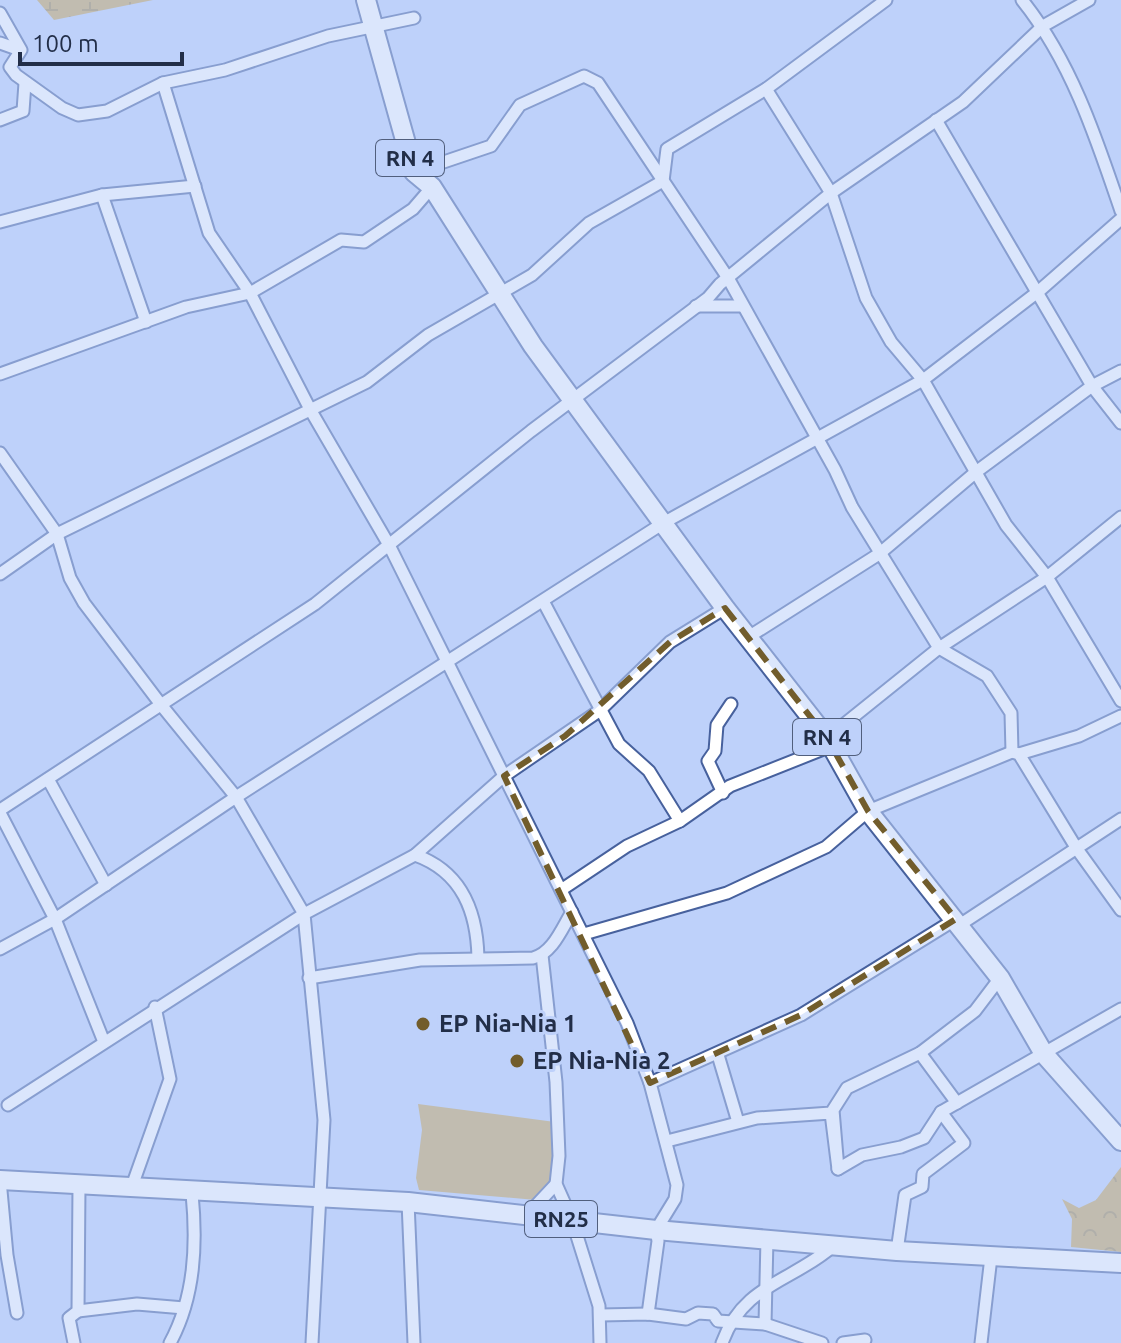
<svg xmlns="http://www.w3.org/2000/svg" width="1121" height="1343" viewBox="0 0 1121 1343" font-family="Ubuntu,sans-serif">
<defs>
<pattern id="wetland-marsh" width="20" height="14" patternUnits="userSpaceOnUse" patternTransform="scale(2)"><rect width="20" height="14" fill="#c5a358"/><path d="M1 5h8M5 5V1M11 12h8M15 12V8" fill="none" stroke="#a0854b"/></pattern>
<pattern id="park-crowns" width="20" height="18" patternUnits="userSpaceOnUse" patternTransform="scale(2)"><rect width="20" height="18" fill="#c5a358"/><path d="M2 6a3 3 0 1 1 6 0M12 15a3 3 0 1 1 6 0" fill="none" stroke="#a0854b"/></pattern>
</defs>
<rect width="100%" height="100%" fill="#bed1fa"/>
<path fill="#c5a358" d="M418,1104L555,1122L553,1183L536,1200L419,1190L416,1178L422,1130Z"/>
<path fill="url(#wetland-marsh)" d="M37,0H153L54,20Z"/>
<path fill="url(#park-crowns)" d="M1121,1167V1252L1071,1247L1072,1219L1062,1199L1079,1208L1096,1200Z"/>
<g fill="none" stroke-linecap="round" stroke-linejoin="round">
<defs>
<g id="minor">
<path d="M1022,0C1071,61 1096,137 1121,211"/>
<path d="M0,13L21,50L10,67L16,75L62,108L78,115L107,111L163,83L225,70L328,36L414,18"/>
<path d="M0,43L20,50"/>
<path d="M163,83L209,233L250,293L311,411L389,545L627,1023L650,1083L677,1185L675,1199L656,1230L658,1241L648,1314"/>
<path d="M766,89L831,193L866,298L891,342L923,380L1006,525L1047,577L1121,701"/>
<path d="M0,120L23,111L25,83"/>
<path d="M936,120L1092,386L1121,423"/>
<path d="M414,172L491,146L520,105L584,76L598,83L728,278L835,470L852,507L939,648L987,676L1011,713L1012,752L1019,754L1077,849L1121,910"/>
<path d="M102,195L146,322"/>
<path d="M0,222L102,195L195,186"/>
<path d="M696,306H743"/>
<path d="M0,374L186,307L250,293L341,240L364,242L413,209L432,187"/>
<path d="M0,453L57,534L70,578L84,603L162,706L236,797L304,914L324,1120L312,1343"/>
<path d="M0,574L57,534L367,382L428,335L532,275L589,223L663,181L667,149L766,89L886,0"/>
<path d="M543,601L619,744L649,771L680,821"/>
<path d="M750,636L879,554L976,472L1092,386L1121,371"/>
<path d="M827,738L939,648L1047,577L1121,517"/>
<path d="M1019,754L1079,736L1121,716"/>
<path d="M48,779L106,885"/>
<path d="M723,793L708,761L715,751L717,725L731,704"/>
<path d="M0,810L315,604L531,431L708,298L720,284L831,193L963,102L1043,26L1089,0"/>
<path d="M0,813L55,919L104,1042"/>
<path d="M415,855C463,872 477,913 478,958"/>
<path d="M561,890L627,846L680,821L730,786L831,746"/>
<path d="M961,924L1121,819"/>
<path d="M584,934L727,893L826,847L868,811L1012,752"/>
<path d="M0,949L55,919L236,797L665,522L923,380L1039,291L1121,219"/>
<path d="M542,955L556,1082L559,1156L556,1184L572,1220L599,1306L600,1343"/>
<path d="M309,978L420,960L533,958C553,953 562,928 572,912"/>
<path d="M920,1053L957,1103"/>
<path d="M718,1055L738,1122"/>
<path d="M650,1083L801,1015L956,919"/>
<path d="M8,1105L304,914L415,855L504,776L599,711L670,642L725,608"/>
<path d="M667,1141L757,1118L831,1113L838,1169L833,1110L847,1088L920,1053L975,1011L1000,978"/>
<path d="M838,1169L862,1155L901,1147L924,1138L941,1112L1121,1009"/>
<path d="M0,1180L7,1255L17,1313"/>
<path d="M131,1189L170,1079L155,1007"/>
<path d="M408,1202L414,1343"/>
<path d="M527,1215L556,1184"/>
<path d="M897,1251L905,1195L922,1187L923,1174L964,1143L941,1112"/>
<path d="M78,1311L137,1304L184,1308"/>
<path d="M601,1315L648,1314L686,1319L698,1313L713,1314L718,1321L765,1324L767,1239"/>
<path d="M765,1324L822,1343"/>
<path d="M74,1343L69,1318L78,1311L79,1186"/>
<path d="M170,1343C195,1297 197,1244 192,1193"/>
<path d="M722,1343C743,1284 792,1282 833,1246"/>
<path d="M843,1343L865,1340"/>
<path d="M981,1343L991,1257"/>
</g>
<path id="primary" d="M0,1180L408,1202L656,1230L897,1251L1121,1263"/>
<path id="trunk" d="M366,0L414,172L432,187L533,346L725,608L827,738L868,811L1000,978L1044,1054L1121,1141"/>
</defs>
<use href="#minor" stroke="#47619d" stroke-width="15"/>
<use href="#primary" stroke="#47619d" stroke-width="22"/>
<use href="#trunk" stroke="#47619d" stroke-width="22"/>
<use href="#minor" stroke="#fff" stroke-width="11"/>
<use href="#primary" stroke="#fff" stroke-width="18"/>
<use href="#trunk" stroke="#fff" stroke-width="18"/>
</g>
<path d="M0 0H1121V1343H0ZM725,608L827,738L868,811L956,919L801,1015L650,1083L504,776L565,736L670,642Z" fill="#bed1fa" fill-opacity=".55" fill-rule="evenodd"/>
<path fill="none" stroke="#725d2c" stroke-width="6" stroke-dasharray="16 10" stroke-linejoin="round" d="M725,608L827,738L868,811L956,919L801,1015L650,1083L504,776L565,736L670,642Z"/>
<g fill="#725d2c" stroke="#bed1fa" stroke-width="3">
<circle cx="423" cy="1024" r="8"/>
<circle cx="517" cy="1061" r="8"/>
</g>
<g text-anchor="middle" stroke-width="6" stroke-linejoin="round" paint-order="stroke">
<g fill="#bed1fa" stroke="#515f7d" stroke-width="2">
<rect x="376" y="140" width="68" height="36" rx="6"/>
<rect x="793" y="719" width="68" height="36" rx="6"/>
<rect x="525" y="1201" width="72" height="36" rx="6"/>
</g>
<g font-size="22" font-weight="bold" fill="#222e48">
<text x="410" y="166">RN 4</text>
<text x="827" y="745">RN 4</text>
<text x="561" y="1227">RN25</text>
</g>
<g font-size="24" font-weight="bold" fill="#222e48" stroke="#bed1fa" text-anchor="start">
<text x="439" y="1032">EP Nia-Nia 1</text>
<text x="533" y="1069">EP Nia-Nia 2</text>
</g>
</g>
<path d="M20 52v12h162v-12" fill="none" stroke="#222e48" stroke-width="4"/>
<text x="32" y="52" font-size="24" fill="#222e48" stroke="#bed1fa" stroke-width="6" paint-order="stroke">100 m</text>
</svg>
